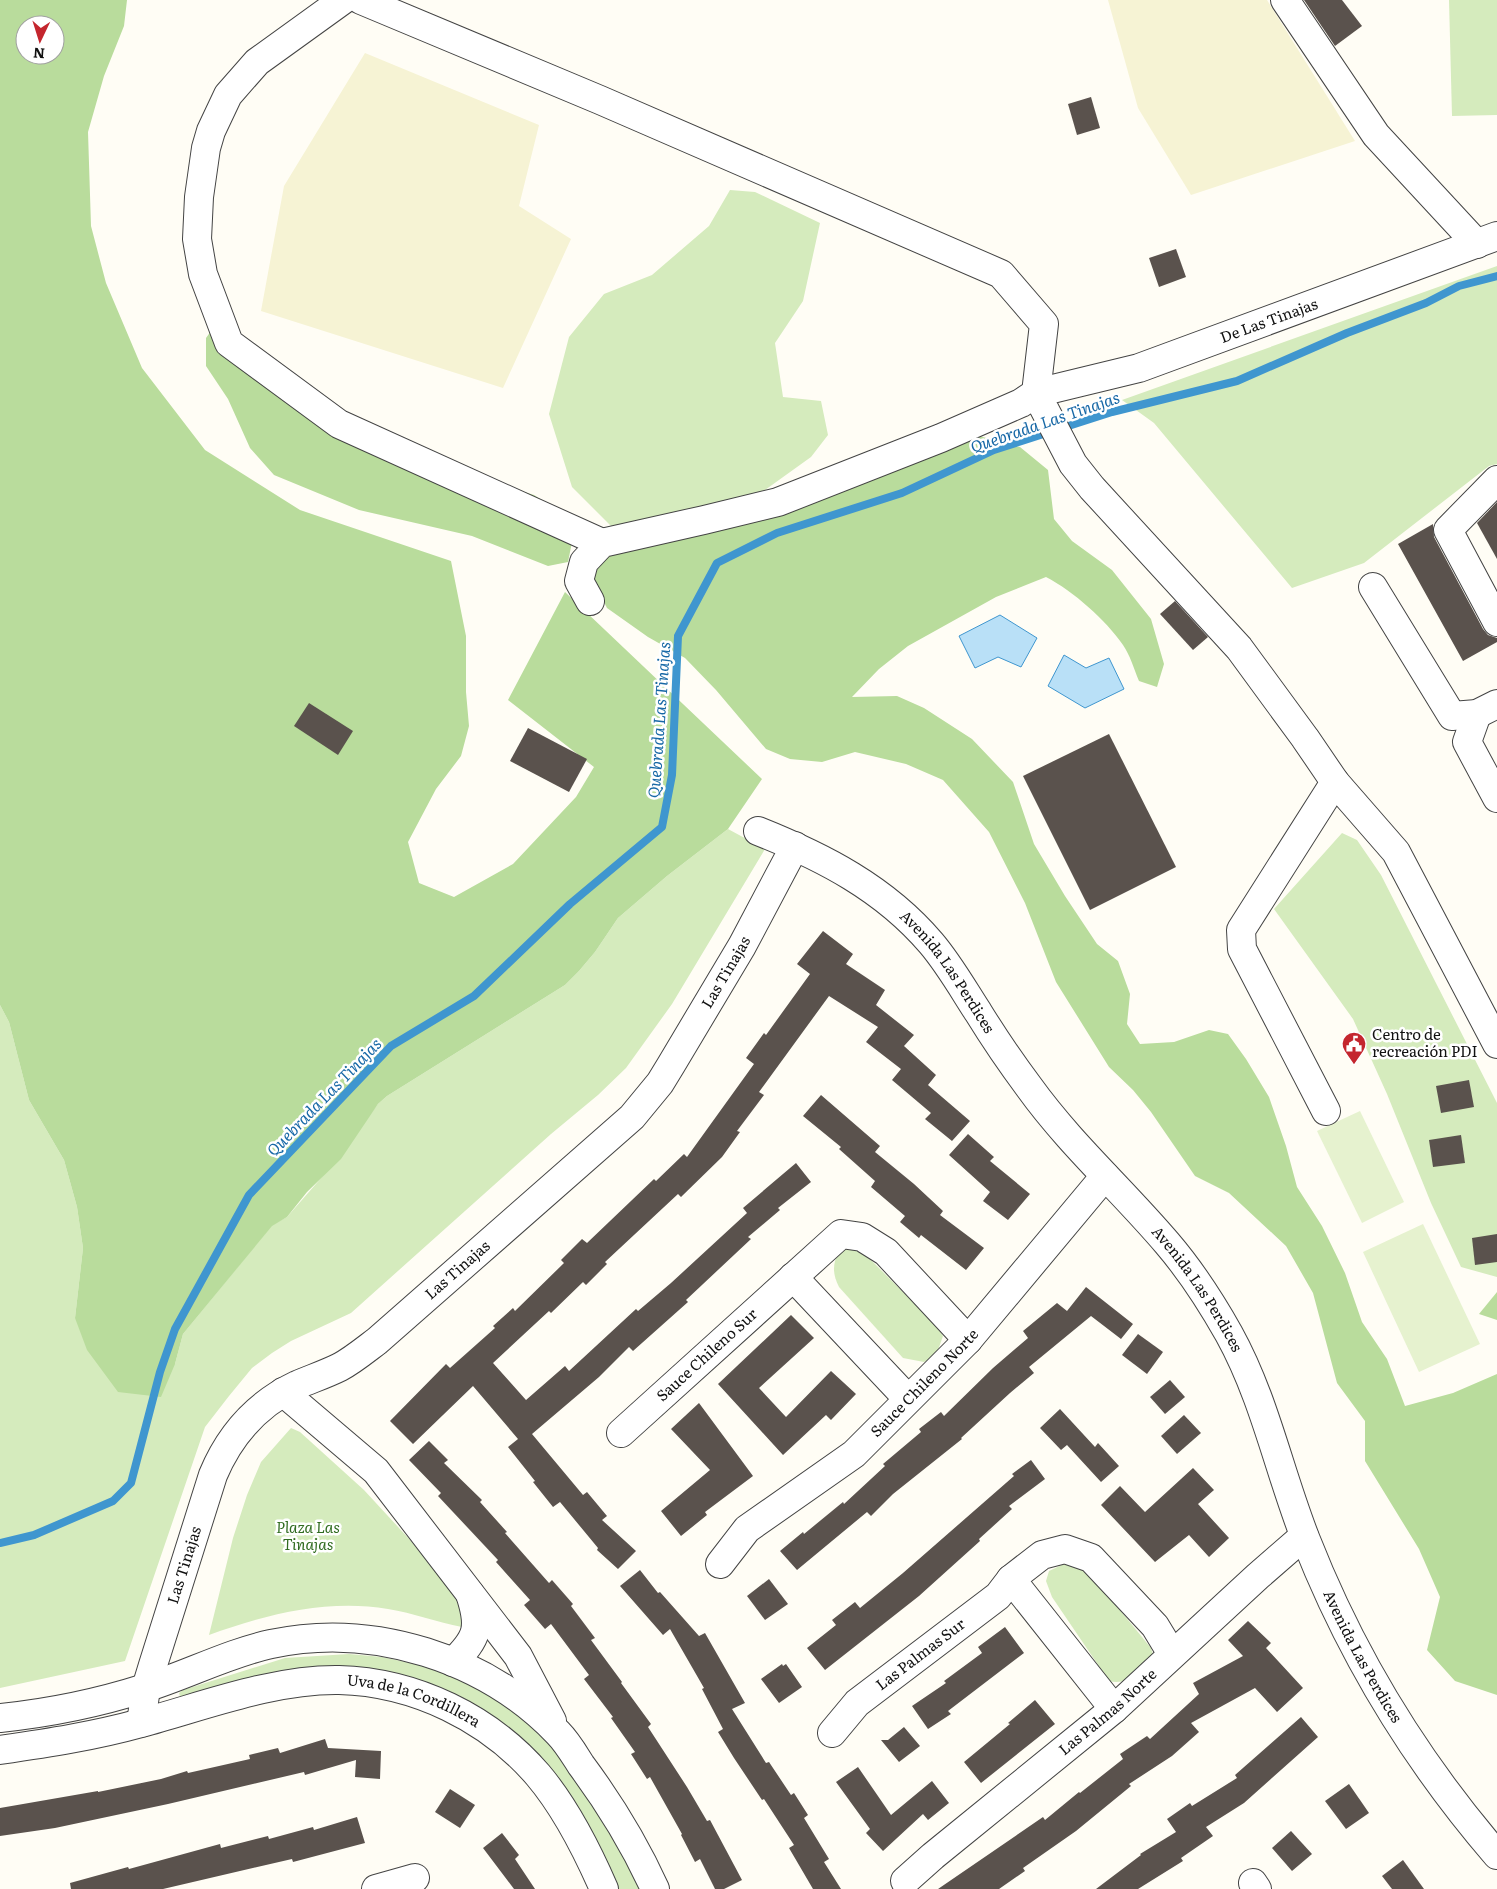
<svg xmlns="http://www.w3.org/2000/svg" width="1497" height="1889" viewBox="0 0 1497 1889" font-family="Literata,serif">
<rect width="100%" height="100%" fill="#fffdf5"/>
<g fill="#f6f3d4">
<path d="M1108,0H1267L1355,141L1191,195L1138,108Z"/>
<path d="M365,53L539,125L519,206L571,239L503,388L261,311L284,186Z"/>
</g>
<g fill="#d5ebbd">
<path d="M1449,0H1497V115L1452,116Z"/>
<path d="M730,190L755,192L820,223L803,301L775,343L783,397L821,401L828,435L811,457L765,490L694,513L611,526L572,487L549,414L569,337L604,294L652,275L709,226Z"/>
<path d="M1497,266V464L1489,466L1364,563L1292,588L1154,423L1122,400Z"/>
<path d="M728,829L765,849L672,1004L626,1068L598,1095L551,1134L351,1313L291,1341L272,1353L252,1368L229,1396L205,1427L125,1661L0,1688V1005L9,1022L29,1100L64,1160L77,1207L83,1248L75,1318L175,1364L183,1334L272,1225L287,1217L322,1177L378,1104L387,1096L565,985L579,971L595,952L618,918L667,876Z"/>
<path d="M1342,833L1357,840L1381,875L1497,1103V1277L1461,1267L1431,1203L1387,1094L1353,1019L1274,909Z"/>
<path d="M851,1247L860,1250L872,1261L937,1326L943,1336L937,1353L931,1359L924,1362L903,1358L839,1287C833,1275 832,1266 838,1253Z"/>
<path d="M291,1428L300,1432L364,1490L411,1541L471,1616L462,1627C437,1622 413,1613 388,1609C327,1599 267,1614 209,1635L233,1538L247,1495L261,1462Z"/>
<path d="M1066,1563L1084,1569L1097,1582L1151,1648L1154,1658C1140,1671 1129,1686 1109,1681L1052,1597L1046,1581L1049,1571Z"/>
<path d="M349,1654L382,1657L425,1666L474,1684L503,1703L530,1726L568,1763L616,1840L641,1889H616L595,1845L427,1686L181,1700L179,1693L183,1690L285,1658Z"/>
</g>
<g fill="#b9dc9c" fill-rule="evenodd">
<path d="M0,0H127L124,26L104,76L88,132L91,226L106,283L142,368L205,450L300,510L451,561L466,636V692L469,726L461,756L436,789L408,842L419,883L454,897L513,864L576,797L594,767L508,700L565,592L762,779L728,829L667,876L618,918L595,952L579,971L565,985L387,1096L378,1104L341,1159L307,1192L287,1217L272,1226L183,1334L175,1364L161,1397L118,1392L87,1350L75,1318L83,1248L77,1207L64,1160L29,1100L9,1022L0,1005ZM25,25H55V55H25Z"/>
<path d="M216,324L284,388L459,471L534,495L576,522L568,562L548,566L472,536L359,510L274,475L250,448L228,399L206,366V338Z"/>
<path d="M979,436L1020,447L1048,470L1054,519L1072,541L1112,570L1151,619L1164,664L1157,687L1139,681C1134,669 1130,655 1123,645C1106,620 1073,591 1046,577L996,597L908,646L879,669L852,697L897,696L924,708L972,739L1013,782L1034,844L1065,896L1097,944L1118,961L1130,994L1127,1024L1140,1044L1174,1042L1209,1030L1228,1034L1246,1059L1269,1097L1286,1146L1297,1187L1322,1226L1345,1273L1362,1322L1387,1359L1405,1406L1453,1393L1497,1374V1695L1455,1681L1427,1650L1440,1597L1419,1549L1365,1461V1421L1337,1383L1313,1293L1286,1246L1229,1193L1195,1176L1151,1112L1133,1090L1109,1067L1056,982L1025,903L989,832L943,780L906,764L855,752L822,762L790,759L766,749L716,690L685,658L648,637L607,608L592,578L605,549Z"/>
<path d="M1497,1292V1320L1479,1314Z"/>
</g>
<g fill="#e6f2cf">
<path d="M1360,1111L1404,1202L1362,1223L1317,1131Z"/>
<path d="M1423,1224L1480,1344L1419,1372L1363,1252Z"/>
</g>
<g fill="#b9e0f7" stroke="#3f96cf">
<path d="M1000,615L1037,638L1021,667L998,657L975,668L959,636Z"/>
<path d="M1064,655L1086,668L1109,658L1124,689L1085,708L1048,686Z"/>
</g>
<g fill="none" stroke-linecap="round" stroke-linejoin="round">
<path stroke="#3f96cf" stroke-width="8" d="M0,1543L34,1535L113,1501L131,1483L160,1372L175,1329L249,1195L391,1046L474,996L570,904L662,827L672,775L678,636L717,563L777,533L902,493L994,450L1112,412L1237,381L1347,333L1426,303L1459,286L1497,276"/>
</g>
<g fill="#5a524d">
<path d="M1304,0H1342L1362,26L1335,46Z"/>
<path d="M1091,97L1100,128L1077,135L1068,104Z"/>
<path d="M1176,249L1186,277L1159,287L1149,258Z"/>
<path d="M1497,502V559L1477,523Z"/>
<path d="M1433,524L1434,537L1483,629L1488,635L1497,638V642L1463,661L1398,544Z"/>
<path d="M1175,601L1208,637L1193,650L1160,614Z"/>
<path d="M309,703L353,731L338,755L294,726Z"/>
<path d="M528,728L587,759L569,792L510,761Z"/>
<path d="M1109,734L1176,867L1090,910L1023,776Z"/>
<path d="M823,931L853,954L846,964L885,990L876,1005L914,1035L904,1046L936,1075L928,1085L970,1121L952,1141L925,1119L931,1113L892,1080L901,1069L866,1042L878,1027L829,996L759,1092L764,1095L737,1131L740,1132L722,1157L681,1197L678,1194L605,1262L607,1264L586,1285L583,1282L551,1313L549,1311L493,1363L526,1400L565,1366L569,1371L636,1309L638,1311L671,1283L747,1213L743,1208L796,1163L811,1182L778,1208L780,1210L748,1237L751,1239L686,1300L688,1302L633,1351L629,1347L599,1377L532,1434L583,1495L587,1492L607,1516L602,1520L636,1551L618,1569L597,1550L598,1548L560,1502L553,1507L533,1482L535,1481L508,1447L518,1439L473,1386L413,1444L390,1421L446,1364L450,1368L495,1328L493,1326L513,1308L515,1311L564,1263L561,1260L582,1239L587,1243L654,1179L656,1181L684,1154L687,1157L754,1064L746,1058L764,1033L766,1035L810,974L797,964Z"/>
<path d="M1469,1080L1474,1107L1441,1113L1436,1086Z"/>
<path d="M821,1095L880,1146L875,1152L914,1184L943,1211L940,1215L984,1248L966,1270L921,1235L919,1238L900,1222L905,1216L871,1187L875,1181L839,1149L841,1147L803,1116Z"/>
<path d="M968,1134L994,1157L990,1161L1030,1194L1008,1220L983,1201L990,1192L949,1155Z"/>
<path d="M1461,1135L1465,1163L1433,1167L1429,1140Z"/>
<path d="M1497,1234V1262L1475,1265L1472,1238Z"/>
<path d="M1086,1287L1133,1324L1121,1339L1091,1316L1029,1367L1034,1373L1010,1393L961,1438L962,1439L893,1494L871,1516L867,1512L797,1570L780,1551L803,1532L804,1534L843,1502L844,1504L885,1466L883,1464L921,1432L919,1429L941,1412L944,1416L993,1368L1028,1338L1023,1331L1057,1303L1067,1311Z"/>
<path d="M791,1315L814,1338L759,1388L786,1417L831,1371L856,1394L831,1420L826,1415L783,1455L718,1384Z"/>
<path d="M1138,1334L1163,1352L1147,1374L1122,1355Z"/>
<path d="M1170,1380L1185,1397L1165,1414L1150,1397Z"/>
<path d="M699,1403L753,1476L705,1512L707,1515L681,1536L661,1511L710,1470L671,1429Z"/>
<path d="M1060,1409L1095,1447L1098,1443L1119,1466L1101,1482L1067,1445L1061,1450L1040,1428Z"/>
<path d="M1184,1415L1201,1433L1177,1454L1161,1436Z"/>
<path d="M429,1441L448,1460L444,1463L482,1500L480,1502L507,1532L505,1533L549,1583L552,1580L573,1604L571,1606L595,1638L591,1640L622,1682L621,1683L651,1724L648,1727L687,1787L707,1821L710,1820L742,1880L724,1889H715L700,1859L695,1862L681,1835L682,1834L650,1777L647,1779L631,1754L635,1752L611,1718L613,1717L584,1679L589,1675L551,1624L545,1629L524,1605L530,1600L496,1562L498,1560L438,1496L441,1493L409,1460Z"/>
<path d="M1031,1460L1045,1479L1009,1506L1012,1509L979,1539L980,1541L919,1596L825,1670L807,1648L836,1625L832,1620L855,1602L860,1608L903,1573L1014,1476L1012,1474Z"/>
<path d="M1193,1468L1214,1490L1198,1504L1229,1538L1209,1557L1189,1535L1155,1562L1101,1505L1120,1486L1145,1512Z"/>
<path d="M640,1570L658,1593L660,1592L699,1636L705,1633L745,1703L732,1709L766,1763L769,1762L791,1795L794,1793L808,1815L804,1818L829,1859L824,1862L841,1889H813L789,1848L794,1845L764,1799L762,1800L734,1758L718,1732L723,1729L702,1689L704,1688L670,1629L663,1635L620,1586Z"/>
<path d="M769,1579L788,1604L765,1620L747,1596Z"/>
<path d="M1248,1621L1271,1643L1266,1648L1303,1688L1277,1712L1255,1688L1191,1723L1199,1732L1172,1756L1129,1784L1131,1786L1076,1831L1023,1868L1025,1871L999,1889H938L1043,1817L1045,1820L1079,1792L1080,1793L1123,1759L1120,1754L1147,1736L1150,1739L1199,1694L1193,1683L1243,1656L1228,1640Z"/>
<path d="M1005,1627L1024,1653L948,1711L951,1714L928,1729L912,1706L946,1683L944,1681L982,1653L978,1647Z"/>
<path d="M782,1664L783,1666L786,1664L802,1687L779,1703L761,1679Z"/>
<path d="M1035,1700L1055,1724L981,1783L964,1762L1010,1724L1008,1723Z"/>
<path d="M1301,1717L1318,1737L1244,1803L1206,1827L1213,1836L1181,1858L1183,1861L1138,1889H1096L1141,1855L1140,1854L1176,1832L1167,1819L1190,1803L1192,1806L1237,1778L1235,1775Z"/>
<path d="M904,1727L920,1746L899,1762L881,1740H888Z"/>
<path d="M325,1739L328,1748L381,1751L380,1779L355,1777L356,1760L305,1775L304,1772L168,1804L55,1828L0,1836V1808L98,1791V1792L161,1779L187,1771L188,1773L250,1759L249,1755L278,1748L280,1753Z"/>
<path d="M858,1767L891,1815L932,1781L949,1803L928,1820L923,1814L883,1851L866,1833L870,1829L836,1782Z"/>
<path d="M1349,1784L1369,1813L1346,1829L1325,1801Z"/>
<path d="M450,1789L475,1805L460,1828L435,1812Z"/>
<path d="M357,1817L365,1843L293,1862L292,1859L163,1889H71L70,1883L128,1867L129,1869L220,1844L221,1848L268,1836L269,1839L313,1827L314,1830Z"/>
<path d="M1291,1831L1312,1854L1292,1871L1272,1848Z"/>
<path d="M502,1833L519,1855L515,1859L535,1889H514L483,1848Z"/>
<path d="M1403,1860L1424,1889H1392L1382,1876Z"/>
</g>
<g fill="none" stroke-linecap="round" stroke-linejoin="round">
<defs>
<g id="minor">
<path d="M343,0L257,62L228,95L211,131L206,148L199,197L197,239L203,274L229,343L339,424L602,543"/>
<path d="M361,0L600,100L1001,274L1044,324L1036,393L1021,403L941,438L778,502L704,520L602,543L584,562L579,581L590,601"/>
<path d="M1285,0L1376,135L1477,244"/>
<path d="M1497,236L1139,368L1036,393L1073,464L1092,488L1239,648L1305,738L1335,782L1396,852L1497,1044"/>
<path d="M1497,480L1448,530L1497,622"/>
<path d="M1373,587L1452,716L1477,714L1497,704"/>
<path d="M1477,714L1467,742L1497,798"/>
<path id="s1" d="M758,831C823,857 884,888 931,943C949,964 963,989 978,1012C994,1038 1011,1063 1029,1087C1070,1144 1122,1190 1167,1243C1191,1271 1211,1302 1229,1334C1265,1399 1279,1472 1306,1540C1352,1657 1415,1760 1497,1855"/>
<path d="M1326,1111L1242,949L1241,930L1335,782"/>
<path d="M793,1277L908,1399"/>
<path d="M283,1392L376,1471L518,1656L552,1721"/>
<path id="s2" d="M621,1433L841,1234L862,1237L886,1252L968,1340"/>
<path id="s3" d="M720,1564L747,1529L854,1454L968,1340L1105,1176"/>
<path d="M1011,1579L1114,1709"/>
<path d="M453,1662C478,1638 481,1627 470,1594"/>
<path d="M0,1718C49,1713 98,1703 145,1688C187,1675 229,1653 271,1644C373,1622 486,1658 558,1733C567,1742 574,1754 581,1765C610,1804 635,1845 655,1889"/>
<path id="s4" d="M141,1723L146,1688L153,1665L213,1475C230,1434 257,1404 297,1385C311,1379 326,1374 340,1367C353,1360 365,1350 377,1341L632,1117L660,1083L671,1065L742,946L795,846"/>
<path id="s5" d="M832,1733L857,1703L998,1596L1011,1579L1042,1555L1065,1549L1091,1558L1155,1626L1172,1654"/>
<path id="s6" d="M0,1750C48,1743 94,1736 141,1723C204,1706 273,1679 339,1680C415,1682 489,1718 538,1775C566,1808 587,1850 604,1889"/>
<path id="s7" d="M905,1881L933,1856L1114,1709L1258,1576L1304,1536"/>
<path d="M1253,1883L1257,1889"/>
<path d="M376,1889L415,1878"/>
</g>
</defs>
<use href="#minor" stroke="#444" stroke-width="30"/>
<use href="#minor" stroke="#fff" stroke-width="28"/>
</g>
<defs>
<symbol id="civic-pin" viewBox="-11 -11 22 30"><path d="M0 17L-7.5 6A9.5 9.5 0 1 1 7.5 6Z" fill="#c4262e" stroke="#fff"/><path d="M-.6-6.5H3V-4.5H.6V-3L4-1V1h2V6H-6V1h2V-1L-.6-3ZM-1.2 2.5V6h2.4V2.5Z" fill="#fff"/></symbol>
</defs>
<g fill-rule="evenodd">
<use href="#civic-pin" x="1340" y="1030" width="28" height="38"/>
</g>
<g text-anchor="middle" stroke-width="5" stroke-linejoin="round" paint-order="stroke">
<g font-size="15" fill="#111" stroke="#fff">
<text transform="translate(1269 321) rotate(-20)" y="5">De Las Tinajas</text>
<text dy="5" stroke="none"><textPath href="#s4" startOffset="989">Las Tinajas</textPath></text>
<text dy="5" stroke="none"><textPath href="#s1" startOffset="241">Avenida Las Perdices</textPath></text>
<text dy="5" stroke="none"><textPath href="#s4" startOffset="584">Las Tinajas</textPath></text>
<text dy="5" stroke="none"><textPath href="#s1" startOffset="646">Avenida Las Perdices</textPath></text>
<text dy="5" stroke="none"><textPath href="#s2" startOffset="116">Sauce Chileno Sur</textPath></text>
<text dy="5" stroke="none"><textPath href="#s3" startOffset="275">Sauce Chileno Norte</textPath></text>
<text dy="5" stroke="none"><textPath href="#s4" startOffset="164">Las Tinajas</textPath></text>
<text dy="5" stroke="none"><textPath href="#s5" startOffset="119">Las Palmas Sur</textPath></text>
<text dy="5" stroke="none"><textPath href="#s1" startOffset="1051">Avenida Las Perdices</textPath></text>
<text dy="5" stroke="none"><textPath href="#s6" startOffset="425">Uva de la Cordillera</textPath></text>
<text dy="5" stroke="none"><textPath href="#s7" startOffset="264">Las Palmas Norte</textPath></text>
</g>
<g font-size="15" fill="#111" stroke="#fff" text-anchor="start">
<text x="1372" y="1040">Centro de<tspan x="1372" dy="17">recreación PDI</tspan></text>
</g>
<g font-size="15" font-style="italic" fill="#2f6b1f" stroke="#fff">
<text x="308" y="1533">Plaza Las<tspan x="308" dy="17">Tinajas</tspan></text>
</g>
<g font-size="16" font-style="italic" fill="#1768a6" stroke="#fff">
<text transform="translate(1045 422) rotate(-19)" y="6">Quebrada Las Tinajas</text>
<text transform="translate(659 720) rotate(-86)" y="6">Quebrada Las Tinajas</text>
<text transform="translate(324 1097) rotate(-46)" y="6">Quebrada Las Tinajas</text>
</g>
</g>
<g transform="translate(40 40) rotate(184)"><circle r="24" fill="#ffffff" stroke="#a0a0a0"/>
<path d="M0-4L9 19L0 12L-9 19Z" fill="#c4262e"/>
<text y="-8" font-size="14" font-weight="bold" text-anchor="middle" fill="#111111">N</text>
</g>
</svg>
